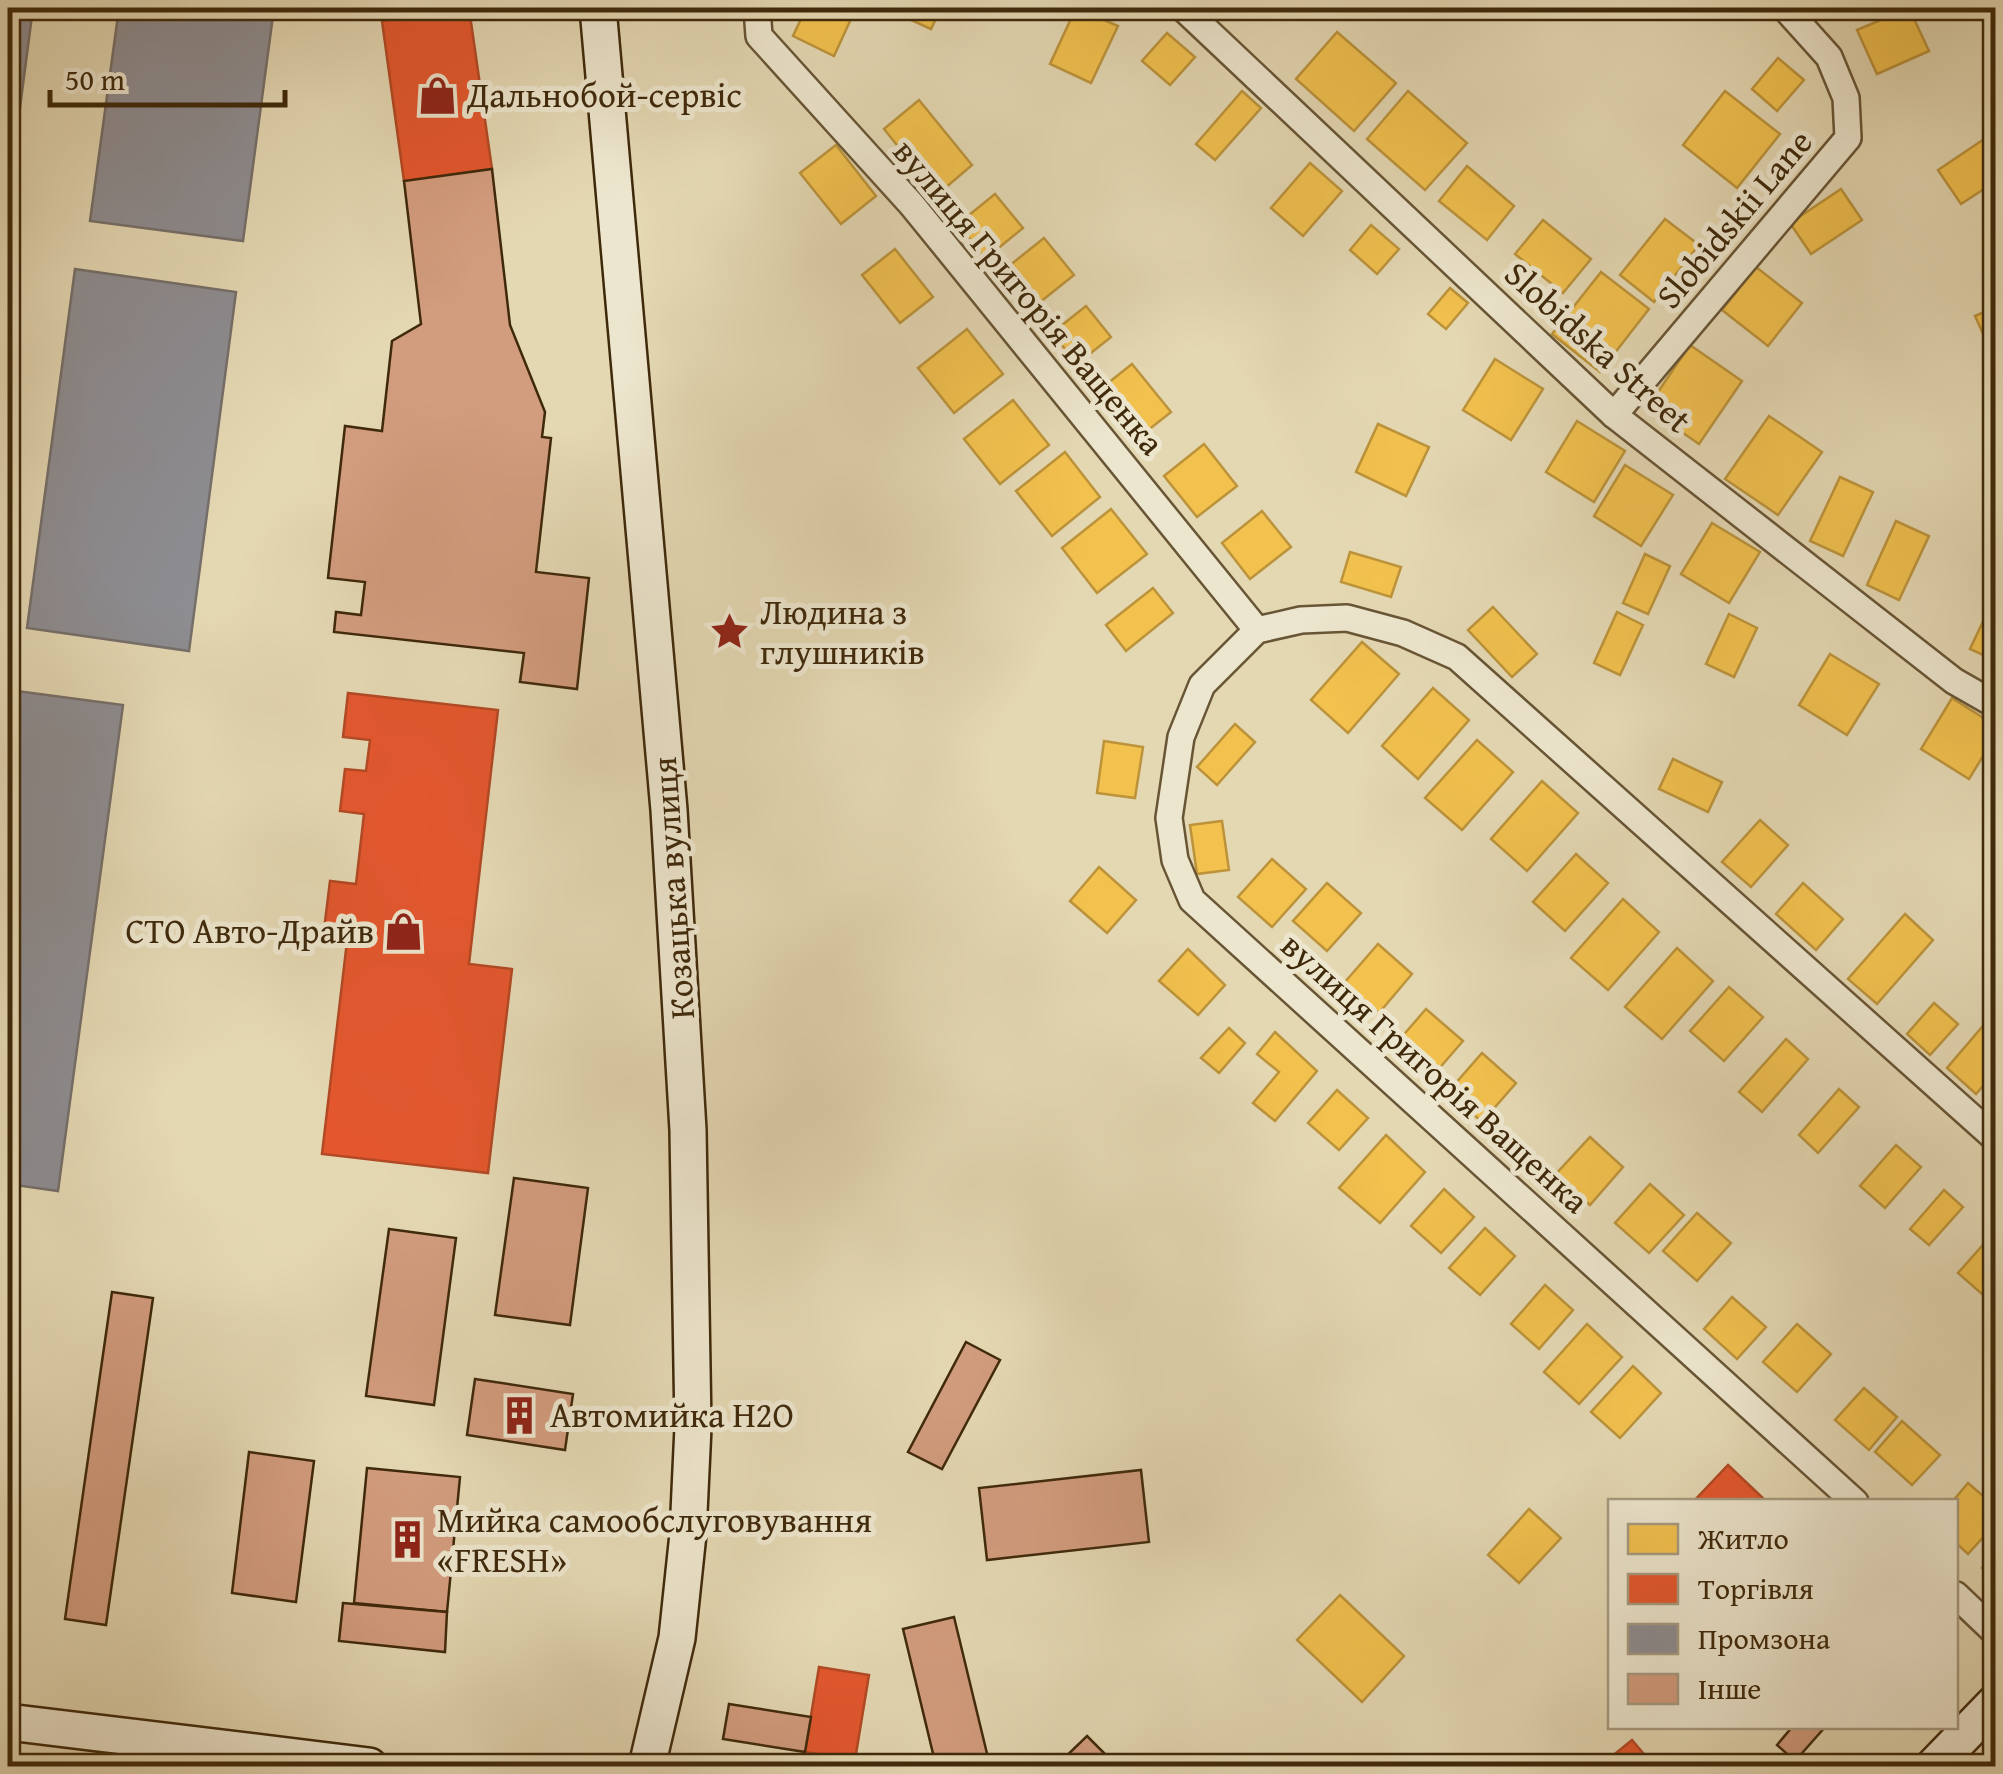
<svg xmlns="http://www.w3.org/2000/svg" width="2003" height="1774" viewBox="0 0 2003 1774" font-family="'Gentium Book Plus',serif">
<rect width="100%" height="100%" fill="#e4d8b3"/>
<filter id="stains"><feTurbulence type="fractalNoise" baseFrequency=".002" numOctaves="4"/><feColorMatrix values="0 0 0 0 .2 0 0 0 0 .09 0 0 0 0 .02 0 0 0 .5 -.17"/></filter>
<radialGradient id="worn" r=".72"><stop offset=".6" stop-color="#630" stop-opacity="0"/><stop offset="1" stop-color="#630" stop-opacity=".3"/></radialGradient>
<g fill="#f2c14e" stroke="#bc933a" stroke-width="2.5">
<path d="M806,8H856L834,56L793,36Z"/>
<path d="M890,8H941L931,29L889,10Z"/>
<path d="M1076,8L1118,26L1091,83L1050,64Z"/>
<path d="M1204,8H1228L1218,20Z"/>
<path d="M1909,8L1929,51L1877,74L1857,30Z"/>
<path d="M1337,32L1396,83L1354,131L1296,79Z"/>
<path d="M1167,33L1195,57L1170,85L1142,61Z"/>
<path d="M1778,58L1804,80L1777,111L1752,89Z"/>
<path d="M1242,91L1261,108L1215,160L1196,144Z"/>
<path d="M1408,91L1467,143L1425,190L1367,139Z"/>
<path d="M1725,91L1780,134L1737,188L1683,145Z"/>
<path d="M919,100L972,165L937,195L884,129Z"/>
<path d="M1996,131V181L1961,204L1938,170Z"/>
<path d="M836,145L876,196L841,224L800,173Z"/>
<path d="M1310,163L1342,191L1303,236L1271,208Z"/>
<path d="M1467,166L1514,206L1487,240L1439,201Z"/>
<path d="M1841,189L1862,220L1811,254L1790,223Z"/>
<path d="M995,194L1023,228L985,259L958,224Z"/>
<path d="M1665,219L1699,245L1654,302L1620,275Z"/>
<path d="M1543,220L1591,259L1563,293L1515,254Z"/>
<path d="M1371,225L1399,249L1377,274L1350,250Z"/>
<path d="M1044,238L1074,275L1034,307L1004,270Z"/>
<path d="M895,249L933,297L900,323L862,275Z"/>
<path d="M1756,267L1802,303L1768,346L1722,310Z"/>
<path d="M1601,272L1649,309L1600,372L1552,334Z"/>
<path d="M1450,288L1468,303L1446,329L1428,314Z"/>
<path d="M1086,306L1111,337L1077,364L1052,333Z"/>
<path d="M1996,307V360H1995L1975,316Z"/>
<path d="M967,329L1003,374L954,413L918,368Z"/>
<path d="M1690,345L1742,381L1699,444L1647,408Z"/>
<path d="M1495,359L1543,389L1511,440L1463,410Z"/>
<path d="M1132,364L1171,412L1137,439L1098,391Z"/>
<path d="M1013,400L1049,445L1000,484L964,439Z"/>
<path d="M1769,416L1822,452L1778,515L1725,479Z"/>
<path d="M1577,421L1625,451L1594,502L1546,472Z"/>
<path d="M1378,424L1429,447L1406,496L1356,472Z"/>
<path d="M1204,444L1237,486L1197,517L1164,476Z"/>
<path d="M1065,452L1100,497L1052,536L1016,491Z"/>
<path d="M1625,465L1673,495L1641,546L1594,516Z"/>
<path d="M1840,477L1873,492L1843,556L1810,541Z"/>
<path d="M1111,509L1147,554L1097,593L1062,548Z"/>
<path d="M1262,511L1291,547L1250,579L1222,543Z"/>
<path d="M1896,521L1929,536L1899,600L1867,585Z"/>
<path d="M1712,523L1760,552L1729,603L1681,574Z"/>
<path d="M1350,552L1401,567L1391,597L1341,582Z"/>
<path d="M1645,554L1670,566L1648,614L1623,603Z"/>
<path d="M1153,588L1173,613L1126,651L1106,625Z"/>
<path d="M1996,594V661L1970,649Z"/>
<path d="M1493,607L1537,654L1512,677L1468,630Z"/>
<path d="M1617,612L1643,625L1620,675L1594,663Z"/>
<path d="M1729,614L1757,628L1734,677L1706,664Z"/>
<path d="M1362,642L1399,674L1348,733L1311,700Z"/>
<path d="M1830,654L1879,684L1847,735L1799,705Z"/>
<path d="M1433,688L1469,720L1418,779L1382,746Z"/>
<path d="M1952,698L1996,726V735L1969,779L1921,749Z"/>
<path d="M1235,724L1255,742L1217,785L1197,767Z"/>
<path d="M1477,740L1513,772L1462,830L1425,798Z"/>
<path d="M1104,741L1143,747L1135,798L1097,793Z"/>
<path d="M1673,759L1722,782L1708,812L1659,789Z"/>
<path d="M1542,781L1578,813L1527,871L1491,839Z"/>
<path d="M1760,820L1788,845L1751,887L1722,862Z"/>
<path d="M1222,821L1229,870L1197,874L1190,825Z"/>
<path d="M1576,854L1608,883L1565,931L1533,902Z"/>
<path d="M1272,859L1306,889L1272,927L1238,897Z"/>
<path d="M1099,867L1136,900L1107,933L1070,901Z"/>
<path d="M1327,883L1361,913L1327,951L1293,921Z"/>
<path d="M1803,883L1843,919L1816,950L1776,914Z"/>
<path d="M1623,899L1659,932L1608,990L1571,958Z"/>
<path d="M1905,914L1933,940L1877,1004L1848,979Z"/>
<path d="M1378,944L1412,974L1379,1013L1344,983Z"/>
<path d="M1677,948L1713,981L1662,1039L1625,1007Z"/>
<path d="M1188,949L1225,985L1198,1015L1159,981Z"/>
<path d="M1729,987L1763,1017L1724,1061L1690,1031Z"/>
<path d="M1934,1003L1958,1024L1930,1055L1907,1034Z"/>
<path d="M1426,1009L1463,1041L1430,1079L1393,1047Z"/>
<path d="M1982,1027L1996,1039V1071L1976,1094L1947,1068Z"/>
<path d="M1229,1028L1245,1043L1219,1073L1201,1058Z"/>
<path d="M1275,1032L1317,1071L1275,1121L1253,1103L1279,1072L1257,1054Z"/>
<path d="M1786,1039L1808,1059L1762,1112L1739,1092Z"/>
<path d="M1482,1053L1516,1083L1482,1122L1448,1092Z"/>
<path d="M1839,1089L1859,1107L1818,1153L1799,1135Z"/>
<path d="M1337,1090L1368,1118L1339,1150L1308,1123Z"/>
<path d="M1386,1135L1425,1172L1380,1223L1339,1188Z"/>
<path d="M1590,1137L1623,1167L1590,1205L1555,1175Z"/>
<path d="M1896,1145L1921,1167L1885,1208L1860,1186Z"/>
<path d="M1650,1184L1684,1215L1649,1253L1615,1223Z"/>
<path d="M1444,1189L1474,1217L1441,1253L1411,1226Z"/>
<path d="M1944,1190L1963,1207L1929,1245L1910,1229Z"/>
<path d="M1697,1213L1731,1243L1697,1281L1663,1251Z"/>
<path d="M1485,1228L1515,1256L1480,1295L1449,1268Z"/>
<path d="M1989,1238L1996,1244V1279L1982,1294L1958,1273Z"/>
<path d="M1545,1285L1573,1310L1539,1349L1511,1324Z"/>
<path d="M1732,1297L1766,1327L1737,1359L1704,1329Z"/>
<path d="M1587,1324L1622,1357L1579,1404L1544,1372Z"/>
<path d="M1797,1324L1831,1354L1797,1392L1763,1362Z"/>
<path d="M1633,1366L1661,1393L1620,1438L1591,1412Z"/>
<path d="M1864,1388L1897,1417L1869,1450L1835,1420Z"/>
<path d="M1902,1421L1940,1455L1912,1485L1875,1452Z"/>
<path d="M1968,1483L1996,1507V1523L1968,1554L1956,1543V1502H1952Z"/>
<path d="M1529,1509L1561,1538L1519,1583L1488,1555Z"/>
<path d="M1996,1553V1580L1982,1568Z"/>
<path d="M1340,1595L1404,1656L1362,1702L1297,1640Z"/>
</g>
<g fill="#e4572e" stroke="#b24924" stroke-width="2.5">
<path d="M469,8L492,169L404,181L382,21Z"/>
<path d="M348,693L498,710L469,964L512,969L488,1173L322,1154L348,933L324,930L330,881L356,884L364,814L340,811L345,769L366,771L370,740L343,737Z"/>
<path d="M8,1242L16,1243L8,1306Z"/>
<path d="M1728,1465L1767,1502H1693Z"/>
<path d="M819,1667L869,1675L855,1760L805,1752Z"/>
<path d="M1632,1740L1654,1766H1600Z"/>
</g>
<g fill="#8d8d92" stroke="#766f6a" stroke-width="2.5">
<path d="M8,8H33L8,199Z"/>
<path d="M119,8H274L243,241L90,221Z"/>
<path d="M75,269L236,292L189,651L27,628Z"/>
<path d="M9,690L123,705L58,1191L8,1184Z"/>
</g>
<g fill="#d29c7e" stroke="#3f290b" stroke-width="2.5">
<path d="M492,169L510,325L545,412L542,437L551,438L536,572L589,578L577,689L520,682L524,653L334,632L336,612L361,615L365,582L328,578L345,426L382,431L392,341L421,324L404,181Z"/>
<path d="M514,1178L588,1188L570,1325L495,1315Z"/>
<path d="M389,1229L456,1238L434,1405L366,1396Z"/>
<path d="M112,1292L153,1298L106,1625L65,1619Z"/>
<path d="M966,1342L1000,1360L942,1469L908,1452Z"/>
<path d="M475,1379L573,1394L565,1450L467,1435Z"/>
<path d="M249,1452L314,1461L296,1602L232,1593Z"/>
<path d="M367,1468L460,1477L447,1612L354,1603Z"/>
<path d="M1141,1470L1149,1542L987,1560L979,1488Z"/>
<path d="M343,1603L447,1612L445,1652L339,1641Z"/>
<path d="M954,1617L990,1766H936L903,1629Z"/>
<path d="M729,1704L811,1717L805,1752L723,1739Z"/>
<path d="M1793,1726H1826L1795,1761L1777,1745Z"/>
<path d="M1087,1736L1117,1766H1056Z"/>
</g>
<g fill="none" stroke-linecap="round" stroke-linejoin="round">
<defs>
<g id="street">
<path d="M757,8L759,36L912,205L1257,630"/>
<path d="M1183,8L1614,415L1954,681L1996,705"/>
<path d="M1614,415L1848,138L1846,98L1829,57L1785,8"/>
<path d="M1855,1502L1192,900L1175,860L1169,818L1181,737L1202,685L1257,630L1301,620L1347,618L1403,633L1457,657L1996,1139"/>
<path d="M1956,1595L1996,1633"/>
</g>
<g id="secondary">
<path d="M598,8L669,810L688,1130L693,1427L688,1534L677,1638L647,1766"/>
<path d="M8,1722L369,1766"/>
<path d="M1934,1766L1996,1702"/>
</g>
</defs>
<use href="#street" stroke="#685535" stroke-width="30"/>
<use href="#secondary" stroke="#3f290b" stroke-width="40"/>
<use href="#street" stroke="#ede6ce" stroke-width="25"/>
<use href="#secondary" stroke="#ede6ce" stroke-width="35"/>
</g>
<defs>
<symbol id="shop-bare" viewBox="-9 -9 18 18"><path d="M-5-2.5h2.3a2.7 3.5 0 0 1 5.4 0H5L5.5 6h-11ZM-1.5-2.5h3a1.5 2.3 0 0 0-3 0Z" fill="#8f2418" stroke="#ede6ce" stroke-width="2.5" paint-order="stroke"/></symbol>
<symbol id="sight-bare" viewBox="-9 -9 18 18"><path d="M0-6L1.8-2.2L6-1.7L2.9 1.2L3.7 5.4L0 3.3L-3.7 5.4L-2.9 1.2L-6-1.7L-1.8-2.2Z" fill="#8f2418" stroke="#ede6ce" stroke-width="2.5" paint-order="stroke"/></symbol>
<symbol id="building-bare" viewBox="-9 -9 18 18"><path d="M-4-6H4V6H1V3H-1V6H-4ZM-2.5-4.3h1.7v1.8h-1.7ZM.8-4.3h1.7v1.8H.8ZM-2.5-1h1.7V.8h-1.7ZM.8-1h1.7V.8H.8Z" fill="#8f2418" stroke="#ede6ce" stroke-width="2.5" paint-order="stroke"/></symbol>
</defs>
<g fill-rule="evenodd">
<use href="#shop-bare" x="410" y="68" width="55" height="55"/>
<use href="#sight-bare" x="702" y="604" width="55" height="55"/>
<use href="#shop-bare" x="376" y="904" width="55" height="55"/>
<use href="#building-bare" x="492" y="1388" width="55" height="55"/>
<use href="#building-bare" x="380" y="1512" width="55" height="55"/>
</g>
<g text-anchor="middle" stroke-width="10" stroke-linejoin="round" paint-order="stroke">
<g font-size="35" fill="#3f290b" stroke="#ede6ce" text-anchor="start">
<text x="467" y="107">Дальнобой-сервіс</text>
<text x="760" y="624">Людина з<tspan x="760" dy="40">глушників</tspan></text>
<text x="374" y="943" text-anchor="end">СТО Авто-Драйв</text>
<text x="550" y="1427">Автомийка H2O</text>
<text x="437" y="1532">Мийка самообслуговування<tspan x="437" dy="40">«FRESH»</tspan></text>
</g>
<g font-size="35" fill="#3f290b" stroke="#ede6ce">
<text transform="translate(1734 219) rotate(-50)" y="12">Slobidskii Lane</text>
<text transform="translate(1029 297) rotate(50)" y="12">вулиця Григорія Ващенка</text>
<text transform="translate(1598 347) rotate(42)" y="12">Slobidska Street</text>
<text transform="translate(673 888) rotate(-94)" y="12">Козацька вулиця</text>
<text transform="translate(1435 1073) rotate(42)" y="12">вулиця Григорія Ващенка</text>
</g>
</g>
<rect width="2003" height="1774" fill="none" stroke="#e4d8b3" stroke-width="40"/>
<rect x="10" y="10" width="1983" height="1754" fill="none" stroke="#3f290b" stroke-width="5"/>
<rect x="20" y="20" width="1963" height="1734" fill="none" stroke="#3f290b" stroke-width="2.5"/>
<rect x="1608" y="1499" width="350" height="230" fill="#ede6ce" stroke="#a79a80" stroke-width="2.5"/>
<rect x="1628" y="1524" width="50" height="30" fill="#f2c14e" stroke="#a79a80" stroke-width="2.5"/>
<text x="1698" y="1549" font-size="30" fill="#3f290b">Житло</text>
<rect x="1628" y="1574" width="50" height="30" fill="#e4572e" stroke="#a79a80" stroke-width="2.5"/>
<text x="1698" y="1599" font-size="30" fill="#3f290b">Торгівля</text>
<rect x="1628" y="1624" width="50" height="30" fill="#8d8d92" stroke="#a79a80" stroke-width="2.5"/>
<text x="1698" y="1649" font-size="30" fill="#3f290b">Промзона</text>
<rect x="1628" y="1674" width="50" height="30" fill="#d29c7e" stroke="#a79a80" stroke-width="2.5"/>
<text x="1698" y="1699" font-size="30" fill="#3f290b">Інше</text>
<path d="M50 90v15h235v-15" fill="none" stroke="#3f290b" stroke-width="5"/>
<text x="65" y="90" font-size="30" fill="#3f290b" stroke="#ede6ce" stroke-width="8" paint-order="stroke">50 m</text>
<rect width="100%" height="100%" filter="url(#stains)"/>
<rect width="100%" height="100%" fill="url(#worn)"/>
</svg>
